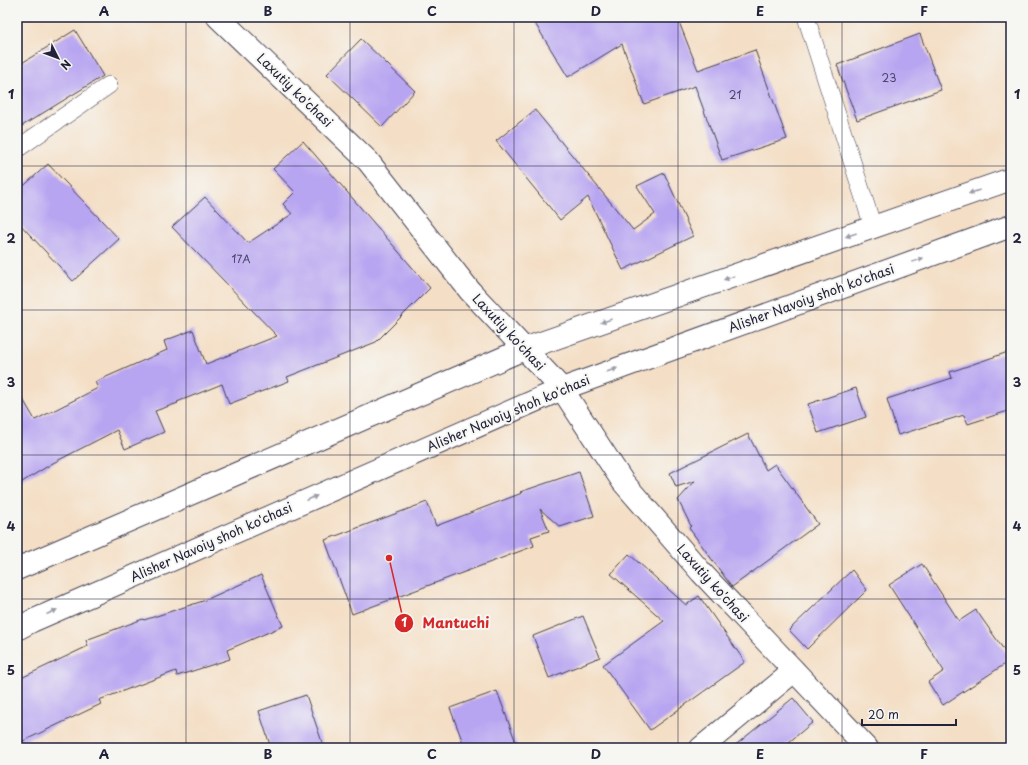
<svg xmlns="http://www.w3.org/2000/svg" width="1028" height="765" viewBox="0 0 1028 765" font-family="'Playpen Sans',sans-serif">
<rect width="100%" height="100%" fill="#f6f6f2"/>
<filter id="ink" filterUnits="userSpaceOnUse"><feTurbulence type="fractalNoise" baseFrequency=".025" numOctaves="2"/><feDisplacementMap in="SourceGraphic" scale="8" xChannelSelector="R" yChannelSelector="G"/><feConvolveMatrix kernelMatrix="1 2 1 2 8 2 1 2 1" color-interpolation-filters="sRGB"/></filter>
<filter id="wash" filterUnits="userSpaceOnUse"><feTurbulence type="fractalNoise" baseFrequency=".012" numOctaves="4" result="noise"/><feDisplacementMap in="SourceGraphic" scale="16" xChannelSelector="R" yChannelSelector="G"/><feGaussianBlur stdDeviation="0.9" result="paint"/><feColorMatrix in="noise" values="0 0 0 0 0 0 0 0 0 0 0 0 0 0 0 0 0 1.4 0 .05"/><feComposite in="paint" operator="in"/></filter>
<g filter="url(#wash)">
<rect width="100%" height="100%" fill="#f4dfc6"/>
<g id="blocks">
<g fill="#b8a5f1">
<path d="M531,17H677L698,70L755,50L787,139L722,160L695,86L644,104L622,44L568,77Z"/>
<path d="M75,30L103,76L17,129V66Z"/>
<path d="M920,34L941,90L857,120L837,65Z"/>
<path d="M361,39L415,91L382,127L327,74Z"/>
<path d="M535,110L633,230L655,214L637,186L664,173L693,236L623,270L588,197L560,220L496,141Z"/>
<path d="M303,141L430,288L376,342L287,377L289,381L229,404L222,384L177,402L178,403L155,411L164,432L125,449L117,430L53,463L17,485V389L35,420L98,388L95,382L167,350L164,341L193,330L206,364L277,336L172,227L205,197L248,243L292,214L283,204L295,192L273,169Z"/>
<path d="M48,164L119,239L73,281L17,221V192Z"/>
<path d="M1011,351V410L968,424L964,415L898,435L887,399L952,378L950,372Z"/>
<path d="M856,388L866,417L818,433L808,404Z"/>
<path d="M748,434L766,470L775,464L818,524L732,587L689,528L691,526L678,500L695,481L676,487L670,473Z"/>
<path d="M579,472L594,516L560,527L540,509L549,531L531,537L534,546L352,614L325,540L427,502L436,526L522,493L520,492Z"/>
<path d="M629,554L686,605L699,596L745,662L650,730L603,665L664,621L611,574Z"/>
<path d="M922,564L959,621L976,610L1011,660L943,705L928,682L944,671L889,585Z"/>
<path d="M852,570L867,590L807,649L789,630Z"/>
<path d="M261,575L283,626L227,650L230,659L177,676L176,671L99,700L101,704L17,744V680L88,646L86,640L143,619L144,620L203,601Z"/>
<path d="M583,616L600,657L549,678L533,636Z"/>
<path d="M497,691L518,748H465L450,708Z"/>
<path d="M306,695L324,748H271L259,711Z"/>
<path d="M793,698L813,722L782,748H732Z"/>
</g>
</g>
</g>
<g filter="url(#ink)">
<use href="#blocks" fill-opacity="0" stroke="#423e50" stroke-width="1"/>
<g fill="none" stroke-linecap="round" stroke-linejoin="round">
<defs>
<g id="service">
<path d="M806,17L873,227"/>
<path d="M17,149L109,85"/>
</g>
<g id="minor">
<path d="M218,17L368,161L470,291L562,389L623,482L701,572L867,748"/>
<path d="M701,748L794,671"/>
</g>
<g id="secondary">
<path d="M17,569L524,349L1011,179"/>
<path d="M17,629L32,621L562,389L1011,226"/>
</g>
</defs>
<use href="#service" stroke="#423e50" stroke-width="18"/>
<use href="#minor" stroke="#423e50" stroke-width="24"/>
<use href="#secondary" stroke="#423e50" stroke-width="24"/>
<use href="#service" stroke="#fff" stroke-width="17"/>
<use href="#minor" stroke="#fff" stroke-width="22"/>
<use href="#secondary" stroke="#fff" stroke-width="22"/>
</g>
<defs><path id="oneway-solid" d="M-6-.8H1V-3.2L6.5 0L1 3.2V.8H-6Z"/></defs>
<g fill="#9c9ca7">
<use href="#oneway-solid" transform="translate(974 192) rotate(161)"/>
<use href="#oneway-solid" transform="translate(851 235) rotate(161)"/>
<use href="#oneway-solid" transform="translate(918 260) rotate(-20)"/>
<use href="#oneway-solid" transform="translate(729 278) rotate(161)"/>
<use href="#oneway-solid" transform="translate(606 321) rotate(161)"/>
<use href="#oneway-solid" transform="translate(612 370) rotate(-20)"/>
<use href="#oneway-solid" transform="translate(312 498) rotate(-24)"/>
<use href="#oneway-solid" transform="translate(52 612) rotate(-24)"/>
</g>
</g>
<path fill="none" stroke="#22223b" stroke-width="1" stroke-opacity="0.55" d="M186,17V748M350,17V748M514,17V748M678,17V748M842,17V748M17,166H1011M17,310H1011M17,455H1011M17,599H1011"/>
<g text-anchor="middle" stroke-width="4" stroke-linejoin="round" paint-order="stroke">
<g font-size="11" fill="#484368">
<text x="889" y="82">23</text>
<text x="735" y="99">21</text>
<text x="241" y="263">17A</text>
</g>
<g font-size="13" fill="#22223b" stroke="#f6f6f2">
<text transform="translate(295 90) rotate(44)" y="5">Laxutiy ko'chasi</text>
<text transform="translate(811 298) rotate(-20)" y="5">Alisher Navoiy shoh ko'chasi</text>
<text transform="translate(509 332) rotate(47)" y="5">Laxutiy ko'chasi</text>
<text transform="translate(508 413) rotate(-23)" y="5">Alisher Navoiy shoh ko'chasi</text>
<text transform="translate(211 542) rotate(-24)" y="5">Alisher Navoiy shoh ko'chasi</text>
<text transform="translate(713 583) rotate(48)" y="5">Laxutiy ko'chasi</text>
</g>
</g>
<path fill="none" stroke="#d62828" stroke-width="1.5" d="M389 558L404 623"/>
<g fill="#d62828" stroke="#f6f6f2" stroke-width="1.5">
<circle cx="389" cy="558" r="4"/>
<circle cx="404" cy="623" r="10"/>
</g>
<g font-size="12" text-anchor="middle" font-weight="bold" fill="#fff">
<text x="404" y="627">1</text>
</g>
<g font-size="14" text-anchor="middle" font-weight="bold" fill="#d62828" stroke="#f6f6f2" stroke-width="4" stroke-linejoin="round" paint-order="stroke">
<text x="456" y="628">Mantuchi</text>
</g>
<rect width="1028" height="765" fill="none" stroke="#f6f6f2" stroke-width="44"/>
<g transform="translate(58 58) rotate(132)" stroke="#f6f6f2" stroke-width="3" paint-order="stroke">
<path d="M0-3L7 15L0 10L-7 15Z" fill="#22223b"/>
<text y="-6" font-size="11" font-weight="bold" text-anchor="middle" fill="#22223b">N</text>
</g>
<path d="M862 719v6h94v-6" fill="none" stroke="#22223b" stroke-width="2"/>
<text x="868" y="719" font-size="12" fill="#22223b" stroke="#f6f6f2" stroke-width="3" paint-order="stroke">20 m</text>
<rect x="22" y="22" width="984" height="721" fill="none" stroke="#22223b" stroke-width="1.5"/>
<g font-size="13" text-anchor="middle" font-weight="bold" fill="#22223b">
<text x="104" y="16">A</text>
<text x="268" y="16">B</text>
<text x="432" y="16">C</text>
<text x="596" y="16">D</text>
<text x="760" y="16">E</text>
<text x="924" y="16">F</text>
<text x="11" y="99">1</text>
<text x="1017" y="99">1</text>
<text x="11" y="243">2</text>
<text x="1017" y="243">2</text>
<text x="11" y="387">3</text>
<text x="1017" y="387">3</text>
<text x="11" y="531">4</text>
<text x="1017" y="531">4</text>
<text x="11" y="675">5</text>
<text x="1017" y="675">5</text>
<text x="104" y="759">A</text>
<text x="268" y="759">B</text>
<text x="432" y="759">C</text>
<text x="596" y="759">D</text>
<text x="760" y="759">E</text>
<text x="924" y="759">F</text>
</g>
</svg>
